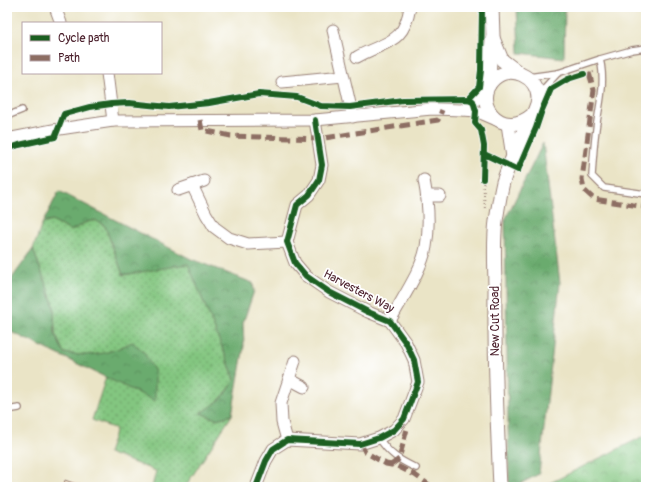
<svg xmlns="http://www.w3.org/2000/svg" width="653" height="494" viewBox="0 0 653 494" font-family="Pangolin,sans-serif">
<defs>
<pattern id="grass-dots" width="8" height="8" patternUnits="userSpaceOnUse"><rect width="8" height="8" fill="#83c680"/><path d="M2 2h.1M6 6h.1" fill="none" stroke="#6da069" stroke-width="1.8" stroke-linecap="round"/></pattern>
<pattern id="forest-crowns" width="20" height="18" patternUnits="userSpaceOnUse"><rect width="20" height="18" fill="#6aab6e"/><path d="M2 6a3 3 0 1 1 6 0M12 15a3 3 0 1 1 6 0" fill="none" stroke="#598b5b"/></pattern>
<pattern id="park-crowns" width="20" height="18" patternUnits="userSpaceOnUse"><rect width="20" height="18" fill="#83c680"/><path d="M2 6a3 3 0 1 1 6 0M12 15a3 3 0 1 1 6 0" fill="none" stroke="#6da069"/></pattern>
</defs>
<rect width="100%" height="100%" fill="#fff"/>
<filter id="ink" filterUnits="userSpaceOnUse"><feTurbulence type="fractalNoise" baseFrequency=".025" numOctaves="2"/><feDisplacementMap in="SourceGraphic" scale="8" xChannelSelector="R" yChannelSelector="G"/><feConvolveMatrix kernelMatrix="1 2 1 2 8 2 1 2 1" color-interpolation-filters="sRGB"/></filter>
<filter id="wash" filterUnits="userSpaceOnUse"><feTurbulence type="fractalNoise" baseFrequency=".012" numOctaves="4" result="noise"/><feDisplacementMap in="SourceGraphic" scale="16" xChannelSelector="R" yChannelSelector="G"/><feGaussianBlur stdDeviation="0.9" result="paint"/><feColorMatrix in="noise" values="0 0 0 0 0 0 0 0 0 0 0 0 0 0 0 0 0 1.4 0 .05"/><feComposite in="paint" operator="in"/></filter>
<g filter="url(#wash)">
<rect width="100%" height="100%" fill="#eae4c6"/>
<path fill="url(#grass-dots)" stroke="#667256" d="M95,220L105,226L123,275L188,263L235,379C227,394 216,405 201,413L216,419L232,415L185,487H152L156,471L108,453L116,429L92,420L106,377L155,400L132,343L116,351L87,356L64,353L55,334L54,306L33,249L42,224L52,221L71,231L84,223Z"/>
<g fill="url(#forest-crowns)" stroke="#5a654c">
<path d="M517,7H565L564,58L519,53Z"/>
<path d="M543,143L560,283L539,474L514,487H509L505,220Z"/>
<path d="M59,191L191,259L253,283L254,291L243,323L244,346L232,415L216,419L200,413C216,405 227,395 235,379L188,264L123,275L105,226L95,220L84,223L71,231L52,221L42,224Z"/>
<path d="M33,249L54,306L55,334L64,353C91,357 107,355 132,342L143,351L155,372V401L7,330V285Z"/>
</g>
<path fill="url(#park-crowns)" stroke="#667256" d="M646,435V487H542Z"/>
<g id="blocks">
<path fill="#e1a77a" d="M65,480L84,487H63Z"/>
</g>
</g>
<g filter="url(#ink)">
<use href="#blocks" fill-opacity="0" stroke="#9a8278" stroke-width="1"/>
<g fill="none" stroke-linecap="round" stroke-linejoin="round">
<defs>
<g id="service">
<path d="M600,59C606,83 599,106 596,129C594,145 593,160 592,176L604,188L646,194"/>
<path d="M528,77L558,73L600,59L632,50L646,48"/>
<path d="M541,96L545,87L558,73"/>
<path d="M7,116L22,110"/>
<path d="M7,410L19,408"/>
<path d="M379,438C389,454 399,460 416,468"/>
</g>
<g id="minor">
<path d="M55,7L61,23"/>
<path d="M333,30L353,117"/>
<path d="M357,57C385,41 404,45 410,7"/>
<path d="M107,73L113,121"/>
<path d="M282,82L343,76"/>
<path d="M463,110L487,91"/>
<path d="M7,139L53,130L113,121L315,120L432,109L463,110L476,111L499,121"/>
<path d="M192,185L206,214L214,227L229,238L248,244L287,242"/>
<path d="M178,190L204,181"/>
<path d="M427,196H440"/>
<path d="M390,321C401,300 422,270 426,247C430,225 428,201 424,180"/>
<path d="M289,379L304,387"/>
<path d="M287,440L282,422L281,403L295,361"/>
<path d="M256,487L266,461L273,449L287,440L360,444L379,438L394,430L404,419L418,382L414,360L406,343L390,321L368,312L329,292L306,276L295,263L287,242L297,205L309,195L319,180L322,165L315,120"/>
</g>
<g id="tertiary">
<path d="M493,38L502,60L519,73"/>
<path d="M489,85L490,58L493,36L492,7"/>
<path d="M508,124L513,157"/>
<path d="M500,487C497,421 494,356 495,291C495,269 493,242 496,221C498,208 500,195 503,182C508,166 516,150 522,135C527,124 537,110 538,99C538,76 510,64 494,79C470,101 501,141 532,115"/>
</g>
</defs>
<use href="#service" stroke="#9a8278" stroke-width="8"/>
<use href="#minor" stroke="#9a8278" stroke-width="13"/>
<use href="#tertiary" stroke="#9a8278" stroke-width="15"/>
<g stroke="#9a8278" stroke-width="2" stroke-dasharray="1 3" stroke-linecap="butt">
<path d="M585,74L594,72"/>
<path d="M483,179L485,210"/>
</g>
<use href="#service" stroke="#fff" stroke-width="5.5"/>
<use href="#minor" stroke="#fff" stroke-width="11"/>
<use href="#tertiary" stroke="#fff" stroke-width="13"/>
<g stroke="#8d6e63" stroke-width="5" stroke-dasharray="10 5" stroke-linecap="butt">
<path d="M589,73L594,90L582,179L584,190L594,199L646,207"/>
<path d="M200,120L202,130L231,136L318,139L438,120L442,110"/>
<path d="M361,444L365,452L386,464L397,466L415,475L432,487"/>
<path d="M391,465L399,459L407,429L401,423"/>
</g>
<defs>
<g id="cycleway">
<path d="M468,99L479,87L481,70L482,7"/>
<path d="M7,149L19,145L55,137L64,114L90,107L111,104L129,103L169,107L209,103L259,94L297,97L321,106L350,107L403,100L468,99L473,101L476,111L475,123L481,130L484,146L483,179"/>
<path d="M484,154L518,170L536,128L542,110L551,89L568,79L584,74"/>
<path d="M256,487L266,461L273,449L287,440L360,444L379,438L394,430L404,419L418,382L414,360L406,343L390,321L368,312L329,292L306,276L295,263L287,242L297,205L309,195L319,180L322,165L315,120"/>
</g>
</defs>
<use href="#cycleway" stroke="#fff" stroke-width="8"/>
<use href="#cycleway" stroke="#1b5e20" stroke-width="6"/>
</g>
</g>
<g text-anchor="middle" stroke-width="3.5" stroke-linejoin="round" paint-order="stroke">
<g font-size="12" fill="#4a1f2b" stroke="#fff">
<text transform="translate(359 291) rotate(28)" y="4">Harvesters Way</text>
<text transform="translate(495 321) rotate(-90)" y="4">New Cut Road</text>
</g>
</g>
<rect width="653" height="494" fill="none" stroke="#fff" stroke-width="24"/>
<rect x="22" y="22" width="140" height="52" fill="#ffffff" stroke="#b7a5aa"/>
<rect x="30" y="35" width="20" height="6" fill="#1b5e20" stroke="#b7a5aa"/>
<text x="58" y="42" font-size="12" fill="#4a1f2b">Cycle path</text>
<rect x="30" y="55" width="20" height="6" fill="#8d6e63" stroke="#b7a5aa"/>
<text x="58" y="62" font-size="12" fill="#4a1f2b">Path</text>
</svg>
